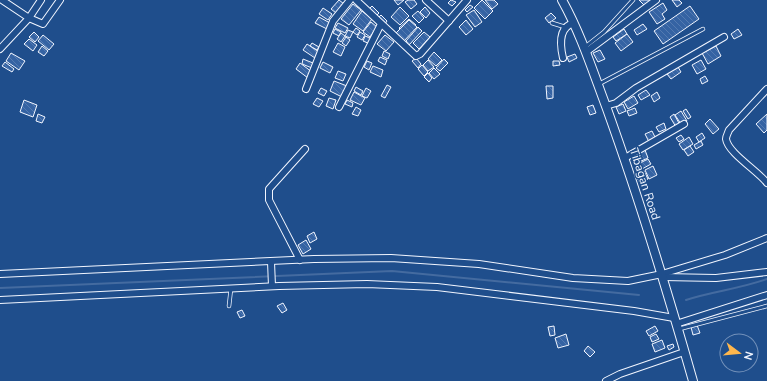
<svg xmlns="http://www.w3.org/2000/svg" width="767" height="381" viewBox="0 0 767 381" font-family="'Nunito Sans',sans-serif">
<defs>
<pattern id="building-back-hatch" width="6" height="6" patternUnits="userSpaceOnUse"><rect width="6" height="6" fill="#3563a3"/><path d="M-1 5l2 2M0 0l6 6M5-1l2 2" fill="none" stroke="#537ab1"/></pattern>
</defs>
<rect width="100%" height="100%" fill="#1f4e8c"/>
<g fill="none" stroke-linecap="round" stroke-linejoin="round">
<g stroke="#446ba0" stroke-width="2">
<path d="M0,288L392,271L639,295"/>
<path d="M686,300C713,291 740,289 767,279"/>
</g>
</g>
<g fill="url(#building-back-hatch)" stroke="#f2f6ff">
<path d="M339,0L344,4L336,13L331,9Z"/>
<path d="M394,0H404L398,5Z"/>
<path d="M408,0H414L417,4L411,9L405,2Z"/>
<path d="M451,0L456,2L452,6L448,3Z"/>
<path d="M482,0L493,11L485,19L474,8Z"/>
<path d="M485,0H494L498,4L492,9Z"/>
<path d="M639,0H653L645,6Z"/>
<path d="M672,0H679L682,3L677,7Z"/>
<path d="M663,3L667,10L662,14L665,19L657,24L649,12Z"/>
<path d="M353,4L361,10L349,25L341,19Z"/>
<path d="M470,5L473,7L467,12L465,10Z"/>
<path d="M372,6L379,13L376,16L369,9Z"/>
<path d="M690,6L699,19L663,44L654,31Z"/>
<path d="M400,7L409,16L400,25L391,17Z"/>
<path d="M425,7L430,13L426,18L420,12Z"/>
<path d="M323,8L332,14L328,20L319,14Z"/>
<path d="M474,10L482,22L475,27L466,15Z"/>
<path d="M362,11L372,19L363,31L353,24Z"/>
<path d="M418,11L424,18L419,23L412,16Z"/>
<path d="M551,13L556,18L549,23L545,18Z"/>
<path d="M381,15L387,21L385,24L378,18Z"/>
<path d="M319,17L330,23L327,29L315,23Z"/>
<path d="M409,19L416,25L406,35L399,28Z"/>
<path d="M409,20L417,27L404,41L396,33Z"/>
<path d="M466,20L473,29L466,35L459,27Z"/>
<path d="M371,22L377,27L370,37L363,32Z"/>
<path d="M338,23L348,28L345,33L335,28Z"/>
<path d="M643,24L647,29L637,35L634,30Z"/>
<path d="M418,27L422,31L409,45L406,41Z"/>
<path d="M356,28L360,31L357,35L353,32Z"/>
<path d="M335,29L341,32L339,36L333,33Z"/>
<path d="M624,29L627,34L616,41L613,37Z"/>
<path d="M738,29L742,35L734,39L731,34Z"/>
<path d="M348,30L353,32L350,38L345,36Z"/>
<path d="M34,32L39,37L35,42L29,37Z"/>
<path d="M360,32L365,35L362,40L357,37Z"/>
<path d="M424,32L430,37L419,49L413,43Z"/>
<path d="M341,33L345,36L341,42L337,39Z"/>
<path d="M627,34L633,42L621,51L615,43Z"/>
<path d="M43,35L54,44L49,50L38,41Z"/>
<path d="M385,35L394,42L386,51L377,44Z"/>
<path d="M365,36L373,39L370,44L363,41Z"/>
<path d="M346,37L350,40L346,46L342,43Z"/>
<path d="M29,39L37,45L33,51L24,44Z"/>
<path d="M312,43L319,47L317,50L310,46Z"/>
<path d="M338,43L345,47L341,56L333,52Z"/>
<path d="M307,44L319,52L315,58L303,50Z"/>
<path d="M42,46L48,51L44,56L38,52Z"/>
<path d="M716,46L721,56L708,64L702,53Z"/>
<path d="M600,50L605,59L598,62L593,53Z"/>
<path d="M384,51L390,54L388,59L382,56Z"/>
<path d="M434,52L442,60L436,66L428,59Z"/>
<path d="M11,53L25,61L19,70L6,61Z"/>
<path d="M575,54L577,58L569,62L567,57Z"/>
<path d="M380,57L387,60L385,65L378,61Z"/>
<path d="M416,58L421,64L418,68L412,61Z"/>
<path d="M303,59L313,63L312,68L302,64Z"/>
<path d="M444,59L448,63L440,71L436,68Z"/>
<path d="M428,60L434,67L428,71L423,65Z"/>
<path d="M701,60L706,69L697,74L692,65Z"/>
<path d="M367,61L372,63L369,70L364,67Z"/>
<path d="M553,61H559L560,65L553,66Z"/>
<path d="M5,62L14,69L12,72L2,66Z"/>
<path d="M323,62L333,67L330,73L320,68Z"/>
<path d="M300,63L312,72L308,78L296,69Z"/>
<path d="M422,65L428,72L424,76L418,69Z"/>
<path d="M373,66L383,70L381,77L370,72Z"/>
<path d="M678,67L681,72L671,79L667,74Z"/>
<path d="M434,68L440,74L434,79L429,73Z"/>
<path d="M338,71L346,74L343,81L335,78Z"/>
<path d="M428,73L432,78L429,82L424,77Z"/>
<path d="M705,76L708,81L702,84L700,79Z"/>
<path d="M334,81L347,86L342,97L330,91Z"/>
<path d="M387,85L391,87L385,98L381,96Z"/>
<path d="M546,86H553V98L547,99Z"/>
<path d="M356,87L363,91L361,95L354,91Z"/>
<path d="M321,88L327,91L324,96L318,93Z"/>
<path d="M366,88L371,91L367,98L362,96Z"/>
<path d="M646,90L650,95L641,100L638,95Z"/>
<path d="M354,92L365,98L361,105L350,100Z"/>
<path d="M657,92L660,98L654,102L651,96Z"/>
<path d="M634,96L638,103L628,109L624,102Z"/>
<path d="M317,98L323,101L319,107L313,104Z"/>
<path d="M329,98L336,100L333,109L326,106Z"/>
<path d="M24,100L37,105L33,117L20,112Z"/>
<path d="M347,100L353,103L352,107L345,104Z"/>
<path d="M623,104L626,111L619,114L616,107Z"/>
<path d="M593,105L596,113L590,115L587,107Z"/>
<path d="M356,107L361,110L358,116L352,114Z"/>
<path d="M635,108L637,113L629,116L627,111Z"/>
<path d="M686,109L691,117L688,119L683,111Z"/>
<path d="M681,111L687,121L681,124L675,115Z"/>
<path d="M38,114L45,117L42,123L36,121Z"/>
<path d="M674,114L680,125L676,127L670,117Z"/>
<path d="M767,114V130L764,133L756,124Z"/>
<path d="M710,119L719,129L713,134L705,124Z"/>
<path d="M664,123L666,129L659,132L656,127Z"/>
<path d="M652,131L656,139L649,142L645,134Z"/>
<path d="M702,133L705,138L699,142L696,137Z"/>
<path d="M681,135L684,139L679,142L676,138Z"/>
<path d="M689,137L693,144L683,150L679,144Z"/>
<path d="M701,141L703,145L696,149L694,145Z"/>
<path d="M690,146L694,152L688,156L684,150Z"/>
<path d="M645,150L648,158L639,162L635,155Z"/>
<path d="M648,159L651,164L642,169L640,163Z"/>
<path d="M653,166L657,175L649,179L645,170Z"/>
<path d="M644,171L648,179L640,183L636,176Z"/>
<path d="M314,232L317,239L310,243L307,236Z"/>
<path d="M306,240L311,249L303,254L298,245Z"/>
<path d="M283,303L287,310L282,313L277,306Z"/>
<path d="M242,310L245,316L240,318L237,312Z"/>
<path d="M697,325L700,333L693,335L691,327Z"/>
<path d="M554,326L555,335L550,336L548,327Z"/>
<path d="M655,326L658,331L649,336L646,331Z"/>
<path d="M566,334L569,345L558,348L555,338Z"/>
<path d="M656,334L659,339L652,342L650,337Z"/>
<path d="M662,340L665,348L655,352L652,344Z"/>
<path d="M673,344L674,347L669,350L667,346Z"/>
<path d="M588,346L595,352L590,357L584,351Z"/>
</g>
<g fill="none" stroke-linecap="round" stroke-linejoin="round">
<defs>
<g id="lane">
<path d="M552,23L565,27"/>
<path d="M585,47L604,32L633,0"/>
<path d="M599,84L703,29"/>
<path d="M229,306L231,288"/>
<path d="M679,329L767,306"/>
</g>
<g id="street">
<path d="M2,0L29,18L43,24L60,0"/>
<path d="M356,0L416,56L420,54L467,0"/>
<path d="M426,0L449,21"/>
<path d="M0,49L29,18L41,0"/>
<path d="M586,52L656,0"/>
<path d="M563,58C560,45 558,27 574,23"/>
<path d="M306,89L333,21L350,0"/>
<path d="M767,89L729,130C728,133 726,136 726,139C728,153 758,171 767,183"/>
<path d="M606,106L616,103L636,88L724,37"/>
<path d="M339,107L381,24"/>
<path d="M625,158L684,124"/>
<path d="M300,260L269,200V189L305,149"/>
<path d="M271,262L272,286"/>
<path d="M0,274L314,259L391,258L479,264L573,278L628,281L662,274L725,255L767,238"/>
<path d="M663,277L716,278L767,272"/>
<path d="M0,300L279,286L367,284L437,287L634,311L674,318"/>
<path d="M676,324L767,295"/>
<path d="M606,381L620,374L684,352"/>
</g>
<path id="secondary" d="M562,0C581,34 593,72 607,109C639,198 667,290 693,381"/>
</defs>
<use href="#lane" stroke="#f2f6ff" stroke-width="4.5"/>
<use href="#street" stroke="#f2f6ff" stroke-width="8"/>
<use href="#secondary" stroke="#f2f6ff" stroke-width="10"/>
<use href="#lane" stroke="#1f4e8c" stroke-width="3"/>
<use href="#street" stroke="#1f4e8c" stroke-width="6"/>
<use href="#secondary" stroke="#1f4e8c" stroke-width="8"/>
</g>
<g text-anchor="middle" stroke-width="3" stroke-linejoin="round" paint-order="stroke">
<g font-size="12" fill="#f2f6ff" stroke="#1f4e8c">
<text transform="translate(645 184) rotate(72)" y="4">Tibagan Road</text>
</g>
</g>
<g transform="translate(739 353) rotate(106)"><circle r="19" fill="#1f4e8c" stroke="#7391ba"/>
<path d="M0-3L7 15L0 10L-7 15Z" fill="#ffb74d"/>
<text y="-6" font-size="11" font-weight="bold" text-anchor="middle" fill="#f2f6ff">N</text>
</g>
</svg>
